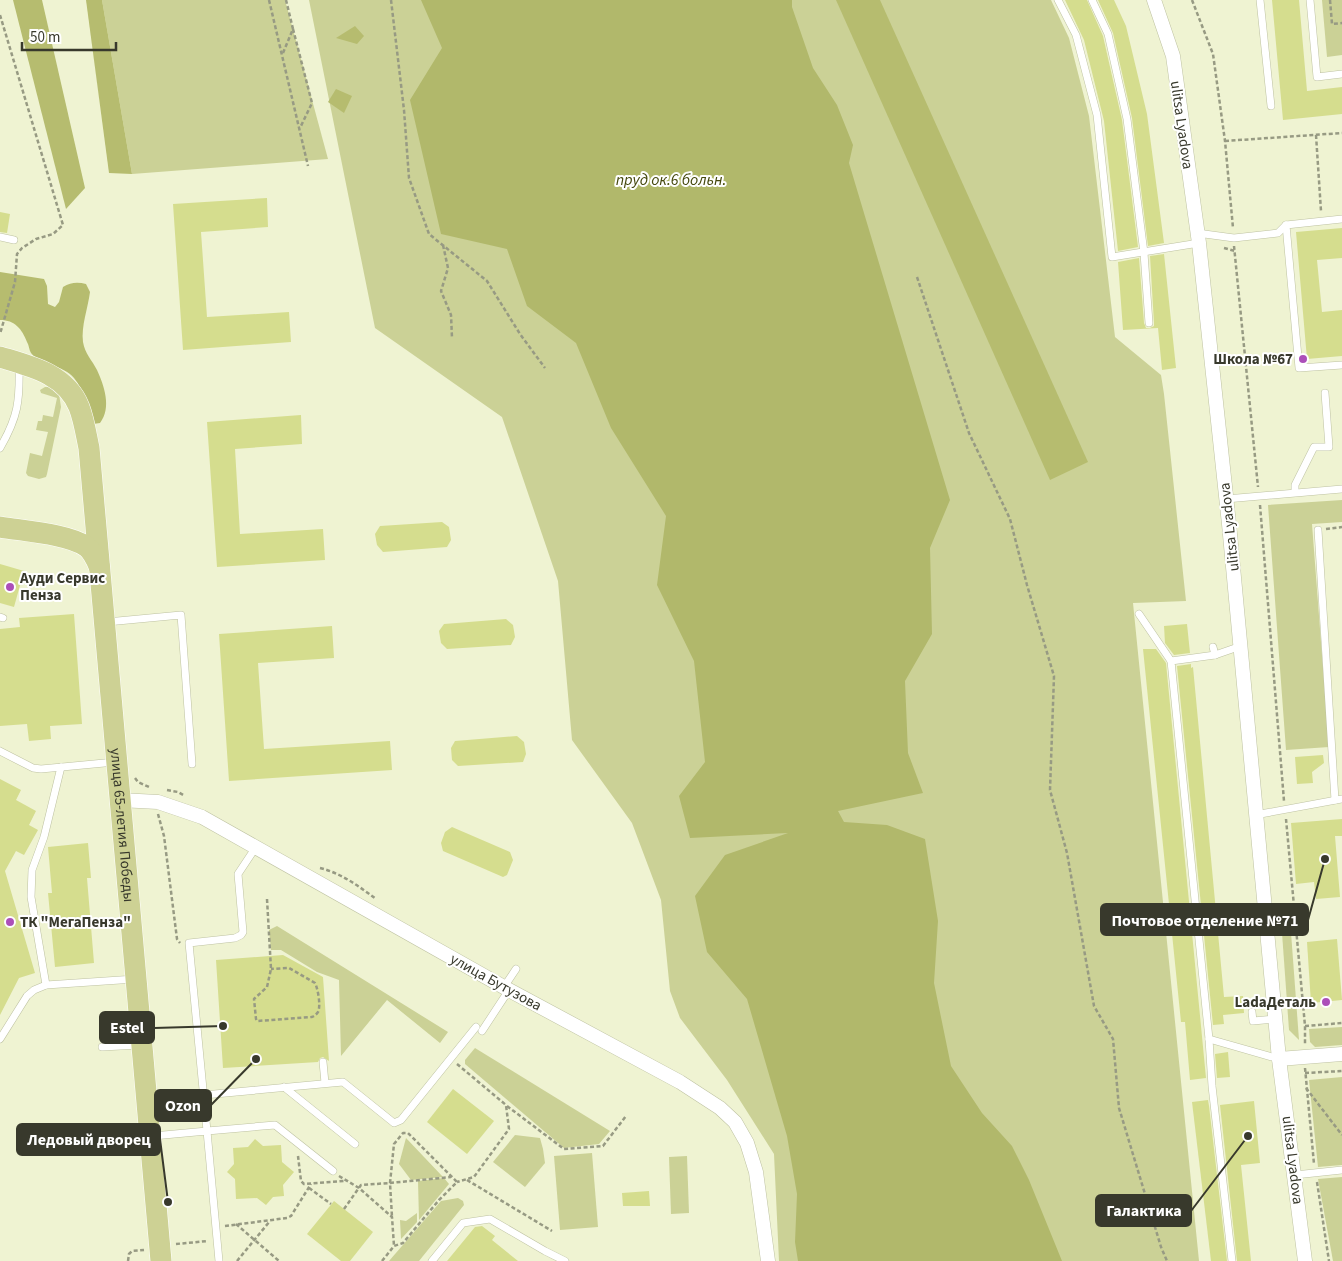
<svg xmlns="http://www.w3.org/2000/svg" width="1342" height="1261" viewBox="0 0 1342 1261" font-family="'Source Sans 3',sans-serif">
<rect width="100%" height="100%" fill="#eff3d2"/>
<g fill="#cbd196">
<path d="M102,0H285L328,159L132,174Z"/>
<path d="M309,0H1051L1069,38L1089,116L1115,337L1161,375L1164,394L1186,601L1133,603L1199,1261H779L774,1154L727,1080L680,1018L670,991L661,900L632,823L572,740L558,581L502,417L375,328Z"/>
<path d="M1322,0H1342V55L1327,57Z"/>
<path d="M45,387H50L59,394L61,407L47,474L46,477L39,479L28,476L26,473L30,453L42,456L48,432L36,430L38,421H42L43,415L53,417L57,398L41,393L40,390Z"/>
<path d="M1342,500V522L1312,524L1329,747L1286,750L1268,505Z"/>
<path d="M1281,919H1290L1299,1040L1289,1030Z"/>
<path d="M277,926L448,1032L440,1043L387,1000L341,1056L339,980L317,972L281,950H271L269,930Z"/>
<path d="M1342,1027V1045L1315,1047L1310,1042L1309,1029Z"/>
<path d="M475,1048L610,1131L599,1144L564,1148L465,1064V1060Z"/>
<path d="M1342,1077V1165L1318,1167L1309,1080Z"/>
<path d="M515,1135L540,1138L543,1149L545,1163L525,1187L493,1162Z"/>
<path d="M406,1138L443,1177L411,1180L399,1164Z"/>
<path d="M592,1153L598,1227L560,1230L554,1156Z"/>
<path d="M687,1156L689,1213L671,1214L669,1157Z"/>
<path d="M1342,1177V1261H1333L1318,1179Z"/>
<path d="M444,1178L449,1184L419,1220L418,1181Z"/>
<path d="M458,1198L463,1201L464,1205L419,1261H389L441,1201Z"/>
<path d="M417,1213V1222L401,1239L400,1220L406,1221Z"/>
</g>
<g fill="#b6bc6f">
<path d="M13,0H42L85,188L66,209Z"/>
<path d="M86,0H102L132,174L109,173Z"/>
<path d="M836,0H880L1088,462L1050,480Z"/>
<path d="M355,26L364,36L357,44L336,38Z"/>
<path d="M336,89L352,96L344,113L328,102Z"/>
<path d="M0,272L44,279L47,286L48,304L55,307L59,302L63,287C71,282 78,282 86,284L90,292C88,308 81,326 83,342C85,354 92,360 97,370C104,385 112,408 100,423L93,424C88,409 84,390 74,378C64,365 41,366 31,353C29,350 29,345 27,342C22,329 15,320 0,320Z"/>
</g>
<path fill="#b1b86b" d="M421,0H792V7L813,68L837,105L853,145L849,163L950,500L930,548L932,634L905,681L908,753L923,793L838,811L844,822L887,825L925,839L938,921L934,983L951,1066L982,1113L1012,1146L1029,1180L1062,1261H798L795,1242L797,1194L787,1136L747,999L707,952L695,896L725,855L788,833L690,838L679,796L705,762L694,661L657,585L666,516L611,428L576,343L527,306L507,249L441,234L410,100L442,48Z"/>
<g fill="#d5dd8e">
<path d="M1065,0H1087L1103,36L1122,120L1138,247L1118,251L1104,121L1084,40Z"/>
<path d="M1098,0H1114L1126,26L1147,114L1164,243L1148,246L1132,118L1113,33Z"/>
<path d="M1272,0H1299L1307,91L1342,87V114L1283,120Z"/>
<path d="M267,198L268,227L201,232L207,317L289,312L291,342L183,350L173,204Z"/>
<path d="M0,212L10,214L7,233L0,232Z"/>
<path d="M1342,228V258L1317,260L1322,312L1342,310V356L1307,359L1296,232Z"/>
<path d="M1164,254L1176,368L1162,370L1158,328L1123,330L1118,262L1139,258L1144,323L1146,328H1150L1154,326V323L1150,256Z"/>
<path d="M301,415L302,444L235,449L240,534L323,529L325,560L217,567L207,422Z"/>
<path d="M442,522L449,527L451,540L447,547L383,552L377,545L375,534L380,526Z"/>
<path d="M0,564L24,571L14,607L0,603Z"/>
<path d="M74,614L82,724L50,726L51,739L29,741L27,724L0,726V629L20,627L19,618Z"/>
<path d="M506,619L513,625L515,637L511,645L447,649L441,643L439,631L444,624Z"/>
<path d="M1187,624L1190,653L1174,655L1165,643L1164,626Z"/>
<path d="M332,626L334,658L258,663L264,749L390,741L392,770L229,781L219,634Z"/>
<path d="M1143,649H1156L1166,663L1206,1078L1190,1080L1185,1022H1181Z"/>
<path d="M1191,664V668L1193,667L1224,997L1243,996L1244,1013L1223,1015L1224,1024L1213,1025L1177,666Z"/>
<path d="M517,736L524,742L526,754L523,762L458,766L452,760L451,748L455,741Z"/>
<path d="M1323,755L1324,763L1312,772L1313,783L1297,784L1295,757Z"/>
<path d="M0,779L21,790L16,800L36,811L29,825L38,830L24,855L16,851L5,871L35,973L19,978L0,1015Z"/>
<path d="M1342,819V836H1335L1340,897L1316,899L1314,882L1296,884L1291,823Z"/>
<path d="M452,827L510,852L513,860L507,875L503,877L443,851L441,843L445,832Z"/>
<path d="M88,843L91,878H87L94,963L55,967L48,893H52L48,847Z"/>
<path d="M1337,939L1342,1000L1311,1003L1307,942Z"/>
<path d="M283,955L323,977L329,1061L323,1057L320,1058L318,1062L223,1068L216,960Z"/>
<path d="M1228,1052L1230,1077L1217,1078L1215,1054Z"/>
<path d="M453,1089L494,1121L467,1154L427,1122Z"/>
<path d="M1208,1100L1209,1106L1227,1261H1211L1192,1102Z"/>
<path d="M1254,1101L1260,1163L1241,1165L1251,1261H1237L1220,1105Z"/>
<path d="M255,1139L263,1146L281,1145L282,1162L294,1172L283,1185L284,1196L273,1197L266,1205L257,1198L236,1199L235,1179L227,1172L234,1164L233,1148L248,1147Z"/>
<path d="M649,1191L650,1206H623L622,1193Z"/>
<path d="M334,1201L373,1232L350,1261H341L307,1234Z"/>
<path d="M482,1226L495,1236L492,1240L518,1261H447L475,1227Z"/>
</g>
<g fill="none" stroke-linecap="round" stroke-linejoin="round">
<defs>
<g id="lane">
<path d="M1058,0L1076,35L1097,115L1112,257L1199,243"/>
<path d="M1092,0L1108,34L1127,119L1144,253L1149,323"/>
<path d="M1260,0L1271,106"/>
<path d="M1310,0L1317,77L1342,74"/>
<path d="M1342,219L1286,225L1299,368L1342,365"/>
<path d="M1197,233L1234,238L1278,233L1286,225"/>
<path d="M0,237L14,240"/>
<path d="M0,448C18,417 20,401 19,365"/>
<path d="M1295,492V485L1314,447H1329L1325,393"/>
<path d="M1226,499L1342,489"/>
<path d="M1318,530L1335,800"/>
<path d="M1139,614L1171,661"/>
<path d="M0,617L3,618"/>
<path d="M107,622L181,615L192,764"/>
<path d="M1213,647L1215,655"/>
<path d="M0,751L33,768L41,769L115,762"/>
<path d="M1255,815L1342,799"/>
<path d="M256,847L238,874L243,932L241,935L235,938L189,943L207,1131L275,1125L333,1171"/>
<path d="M46,985L135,979"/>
<path d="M504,987L516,969"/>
<path d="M1252,1012L1253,1021L1276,1019"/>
<path d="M482,1031L509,990"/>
<path d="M0,1039L27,996L34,990L46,985L31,897L32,870L44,837L61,767"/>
<path d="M1209,1039L1279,1059"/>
<path d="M102,1047L139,1045"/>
<path d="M323,1062L325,1083"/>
<path d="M284,1087L355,1144"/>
<path d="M204,1095L343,1082L394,1123L401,1120L476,1027"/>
<path d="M153,1136L207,1131L219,1261"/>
<path d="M1295,1175L1342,1170"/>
<path d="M432,1261L463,1223L490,1219L545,1251L565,1261"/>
<path d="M1232,1261L1212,1086L1209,1039L1171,661L1215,655L1241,646"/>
</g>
<g id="street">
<path d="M1154,0L1173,56L1199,243L1229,524L1279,1059L1305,1261"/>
<path d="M120,800L158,802L202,817L509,990L680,1082L720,1108L735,1122L747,1143L756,1172L768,1261"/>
<path d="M1279,1059L1342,1054"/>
</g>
<g id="primary">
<path id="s1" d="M0,357C30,366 66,374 79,407C84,420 86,434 89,448L161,1261"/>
<path d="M0,527C23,531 69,534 87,547C93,552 96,559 99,566"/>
</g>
</defs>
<use href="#lane" stroke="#bec2a2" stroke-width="8"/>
<use href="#street" stroke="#bec2a2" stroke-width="15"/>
<use href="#primary" stroke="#fff" stroke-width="22"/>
<g stroke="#979a83" stroke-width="2.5" stroke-dasharray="4 2.5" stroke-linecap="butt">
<path d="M269,0L308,166"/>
<path d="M391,0L404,110L409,178L429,234L487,281L520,334L545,368"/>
<path d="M1192,0L1213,54L1225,141L1233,228"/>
<path d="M1330,0L1332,24L1342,23"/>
<path d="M0,15L63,225L53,234L36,239L22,248L17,254L15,282L0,334"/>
<path d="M293,29L312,103L300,128"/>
<path d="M283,53L293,29L286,0"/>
<path d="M1316,135L1321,211"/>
<path d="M1225,141L1342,133"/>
<path d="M443,245L448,268L441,291L451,315L452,338"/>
<path d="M1234,246L1258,487"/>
<path d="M1224,248L1235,251"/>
<path d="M917,277L969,433L1010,519L1027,585L1054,676L1050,790L1067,853L1094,1006L1113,1039L1119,1108L1161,1247L1167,1261"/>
<path d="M1260,505L1284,801"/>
<path d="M1326,529L1342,527"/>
<path d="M135,778L138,782L149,787"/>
<path d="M167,790L178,792L185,796"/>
<path d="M158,814L164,836L177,939L180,943"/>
<path d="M1286,819L1305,1026V1045"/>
<path d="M320,868C341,873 360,887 376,899"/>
<path d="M267,899L271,969L267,987L254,999L256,1019L257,1021L312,1017C314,1016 316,1015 318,1012C321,1006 318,989 315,983L289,968L271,969"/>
<path d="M1305,1026L1342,1023"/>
<path d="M457,1064L506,1105L509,1129L474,1177L457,1182"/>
<path d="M1305,1068L1314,1164"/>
<path d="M1305,1073L1342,1071"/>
<path d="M1306,1088L1342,1135"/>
<path d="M507,1106L564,1149L603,1146L626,1116"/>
<path d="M298,1156L301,1181L304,1184L344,1181"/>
<path d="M339,1176L359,1188L392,1217L394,1246"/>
<path d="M467,1180L552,1231"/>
<path d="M1317,1182L1329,1261"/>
<path d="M390,1183L451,1177"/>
<path d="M309,1188L331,1204"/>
<path d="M344,1209L361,1185L390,1183"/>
<path d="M236,1224L279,1261"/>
<path d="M225,1226L287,1218L291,1216L311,1184"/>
<path d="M176,1244L208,1241"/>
<path d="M128,1261L129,1254L132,1251L144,1250"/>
<path d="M237,1261L270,1221"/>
<path d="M382,1261L394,1246L403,1243L439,1200L457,1182L408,1133H403L394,1144L390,1183L392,1217"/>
</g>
<use href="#lane" stroke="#fff" stroke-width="7"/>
<use href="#street" stroke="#fff" stroke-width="14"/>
<use href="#primary" stroke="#cdd194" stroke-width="21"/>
</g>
<g fill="#ac4fb9" stroke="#fff" stroke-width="2">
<circle cx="1303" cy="359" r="5"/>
<circle cx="10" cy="587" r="5"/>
<circle cx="10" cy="922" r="5"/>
<circle cx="1326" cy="1002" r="5"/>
</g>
<g text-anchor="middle" stroke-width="4" stroke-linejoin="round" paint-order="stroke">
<g font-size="15" fill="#38392c" stroke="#fff">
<text transform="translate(1182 125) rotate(82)" y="5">ulitsa Lyadova</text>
<text transform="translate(1229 527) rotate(-96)" y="5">ulitsa Lyadova</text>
<text dy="5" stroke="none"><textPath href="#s1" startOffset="518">улица 65-летия Победы</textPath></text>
<text transform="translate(496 982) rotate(29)" y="5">улица Бутузова</text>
<text transform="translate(1293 1160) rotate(83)" y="5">ulitsa Lyadova</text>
</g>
<g font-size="15" font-weight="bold" fill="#38392c" stroke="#fff" text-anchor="end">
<text x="1293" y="364">Школа №67</text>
<text x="20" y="583" text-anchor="start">Ауди Сервис<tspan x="20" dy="17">Пенза</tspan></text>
<text x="20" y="927" text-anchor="start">ТК "МегаПенза"</text>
<text x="1316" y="1007">LadaДеталь</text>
</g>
<g font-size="16" font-style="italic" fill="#45480d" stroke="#fff">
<text x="671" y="185">пруд ок.6 больн.</text>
</g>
</g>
<path fill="none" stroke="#38392c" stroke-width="2" d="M1325 859L1308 920M223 1026L154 1028M256 1059L211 1105M168 1202L160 1139M1248 1136L1191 1211"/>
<g fill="#38392c" stroke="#fff" stroke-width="2">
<circle cx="1325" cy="859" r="5"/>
<circle cx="223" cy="1026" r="5"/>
<circle cx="256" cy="1059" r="5"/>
<circle cx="168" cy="1202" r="5"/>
<circle cx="1248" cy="1136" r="5"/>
</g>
<g fill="#38392c" stroke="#38392c" stroke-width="2">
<rect x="1101" y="904" width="207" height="31" rx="5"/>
<rect x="100" y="1012" width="54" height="31" rx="5"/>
<rect x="155" y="1090" width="56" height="31" rx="5"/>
<rect x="17" y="1124" width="143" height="31" rx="5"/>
<rect x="1096" y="1195" width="95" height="31" rx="5"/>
</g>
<g font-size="16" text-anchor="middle" font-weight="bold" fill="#fff">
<text x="1205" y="926">Почтовое отделение №71</text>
<text x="127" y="1033">Estel</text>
<text x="183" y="1111">Ozon</text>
<text x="89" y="1145">Ледовый дворец</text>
<text x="1144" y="1216">Галактика</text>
</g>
<path d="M22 42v8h94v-8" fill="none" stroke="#38392c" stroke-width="2.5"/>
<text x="30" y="42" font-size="15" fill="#38392c" stroke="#ffffff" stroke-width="4" paint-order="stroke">50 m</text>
</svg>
